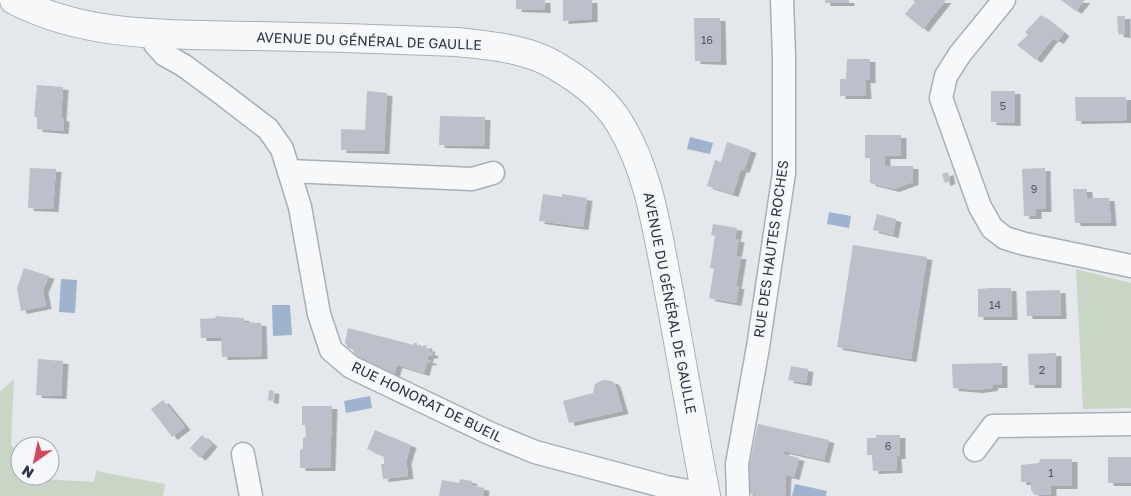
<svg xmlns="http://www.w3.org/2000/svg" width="1131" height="496" viewBox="0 0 1131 496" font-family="'Golos Text',sans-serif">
<defs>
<filter id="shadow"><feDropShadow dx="5.5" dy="3" stdDeviation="0" flood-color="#0004"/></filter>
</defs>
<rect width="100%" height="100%" fill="#e4e7ec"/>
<g fill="#c9d6c5">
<path d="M1076,269L1131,283V408L1083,409Z"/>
<path d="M14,379L11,445L20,455V476H40L43,479L94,482L96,471L165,484L163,496H0V392Z"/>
</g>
<g fill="#9fb4cc">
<path d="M690,137L713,143L710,154L687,149Z"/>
<path d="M829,212L851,216L849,228L827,224Z"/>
<path d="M61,279L77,280L75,313L59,312Z"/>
<path d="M272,305H290L292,335L273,336Z"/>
<path d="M370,396L372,408L346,413L344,401Z"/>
<path d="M795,484L827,491L826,496H792Z"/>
</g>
<g fill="#bbc0ca" filter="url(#shadow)">
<path d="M516,0H545V10L516,9Z"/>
<path d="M563,0H592V19L563,21Z"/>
<rect x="825" y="0" width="24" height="3"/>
<path d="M913,0H946L923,29L905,14L915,2Z"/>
<path d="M1061,0H1085L1076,11Z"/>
<path d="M1041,15L1064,33L1058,41L1053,38L1036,60L1017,45L1028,35L1025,32Z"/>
<path d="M1117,16H1125V35L1118,34Z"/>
<path d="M694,18H720L721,62L695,61Z"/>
<path d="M847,59H870V80H865L866,96H840V79H846Z"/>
<path d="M37,85L63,87L61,118L64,119L63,131L37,129V117H34Z"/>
<path d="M367,91L387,93L384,151L341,150V129L365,130Z"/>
<path d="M991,91H1015V123L991,122Z"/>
<path d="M1075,97H1126L1127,120L1076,121Z"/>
<path d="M440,116L485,117L484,146L439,145Z"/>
<path d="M865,135H901V156H885V166H913V182L894,189L870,183V158H865Z"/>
<path d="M727,142L751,150L744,170L741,169L733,194L707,186L715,160L721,162Z"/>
<path d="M30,168L56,169L53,209L28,208Z"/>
<path d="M1045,168L1046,209H1036V216H1024L1022,169Z"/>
<path d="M948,172L950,181L945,183L942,174Z"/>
<path d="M1073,189H1087V198H1109L1111,223H1075Z"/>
<path d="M543,194L562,197V194L587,198L583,227L539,221Z"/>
<path d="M877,214L896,219L893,235L873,230Z"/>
<path d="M713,224L737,228L735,239H739L736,256H741L736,286H739L736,303L709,298L714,269L710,268L715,236L711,235Z"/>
<path d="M853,245L927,257L911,359L837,347Z"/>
<path d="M24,268L49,276L43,290L46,306L21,311L17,288Z"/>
<path d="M991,288H1011L1012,317H978V289Z"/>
<path d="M1060,290L1061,316H1027L1026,291Z"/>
<path d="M215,316L244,318V322L261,323L262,356L222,357L221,338H201L200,319L216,318Z"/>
<path d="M348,328L414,345V343H417V345L419,346V344L423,347L424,345L427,346L426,348L430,349L429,352L433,353L432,356L429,355L427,360L431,361L430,363L427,362L424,373L397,365L394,375L352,359L354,350L348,348L345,342Z"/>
<path d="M1056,353V385H1029L1028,354Z"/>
<path d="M38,359L63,361L61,396L36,395Z"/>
<path d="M1002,363V385H993L992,388L977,390L953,388L952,364Z"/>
<path d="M791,366L808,369L806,383L788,380Z"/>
<path d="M603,380L612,381L615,384L623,411L569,423L563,401L593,393L595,384Z"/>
<path d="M269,390L274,391L273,401L268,400Z"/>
<path d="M163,400L185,427L172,437L151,409Z"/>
<path d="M302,406H332L330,468H300V450L303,449V438L306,437L305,425H302Z"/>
<path d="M758,424L829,440L824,460L784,451L783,454L799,458L794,477L786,475L785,496H760L747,493L748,472Z"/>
<path d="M375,430L411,445L406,461L408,476L383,479L381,464H384V456L367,449Z"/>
<path d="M202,435L212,444L200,458L190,448Z"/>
<path d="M876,435H900V456H896L897,470L873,471L872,455H867V438H876Z"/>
<rect x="1108" y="457" width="23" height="26"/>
<path d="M1040,459H1072V486H1051V495H1035L1031,490V482H1021V465L1039,463Z"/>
<path d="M460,479L472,481L471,485L484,488L483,496H439L442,480L459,483Z"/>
</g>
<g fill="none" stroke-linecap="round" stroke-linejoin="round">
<defs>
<g id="minor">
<path d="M1004,0L960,54L946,76L941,98L980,207L992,228L1005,238L1025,244L1131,266"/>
<path d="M152,33L155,44L165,55L183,65L221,93L268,129L282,149L300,207L319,314L331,350L351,367L489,433L535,452L666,487L705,494"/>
<path d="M289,171L472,179L493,173"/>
<path d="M975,450L993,426L1131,424"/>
<path d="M243,454L251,496"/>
<path d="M738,496L737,464L758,347L784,173V57L782,0"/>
</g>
<path id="tertiary" d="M14,0C89,39 174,34 256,36C323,37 390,39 457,42C490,46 527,48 556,66C580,80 606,100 620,124C648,170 656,224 666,276C680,349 692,423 706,496"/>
</defs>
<use href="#minor" stroke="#a9aeb7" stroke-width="25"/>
<use href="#tertiary" stroke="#a9aeb7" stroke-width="30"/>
<use href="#minor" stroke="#f7f8fa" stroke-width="22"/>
<use href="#tertiary" stroke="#f7f8fa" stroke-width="28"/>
</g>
<g text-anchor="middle" stroke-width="4.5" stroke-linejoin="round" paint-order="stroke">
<g font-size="11" fill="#4f5766">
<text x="707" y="44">16</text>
<text x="1003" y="110">5</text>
<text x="1034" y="193">9</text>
<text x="995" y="309">14</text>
<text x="1042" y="374">2</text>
<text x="888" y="450">6</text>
<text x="1051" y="477">1</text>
</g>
<g font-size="14" fill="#2b3445" stroke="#f4f6f9">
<text transform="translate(369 41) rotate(2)" y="5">AVENUE DU GÉNÉRAL DE GAULLE</text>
<text transform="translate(771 249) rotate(-82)" y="5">RUE DES HAUTES ROCHES</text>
<text transform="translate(670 303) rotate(79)" y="5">AVENUE DU GÉNÉRAL DE GAULLE</text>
<text transform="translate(427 402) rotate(26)" y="5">RUE HONORAT DE BUEIL</text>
</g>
</g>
<g transform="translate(35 461) rotate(213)"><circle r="24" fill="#f4f6f9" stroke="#a4a8b1"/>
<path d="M0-4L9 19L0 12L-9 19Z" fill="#d1495b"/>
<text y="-8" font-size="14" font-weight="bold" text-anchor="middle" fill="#2b3445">N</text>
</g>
</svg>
